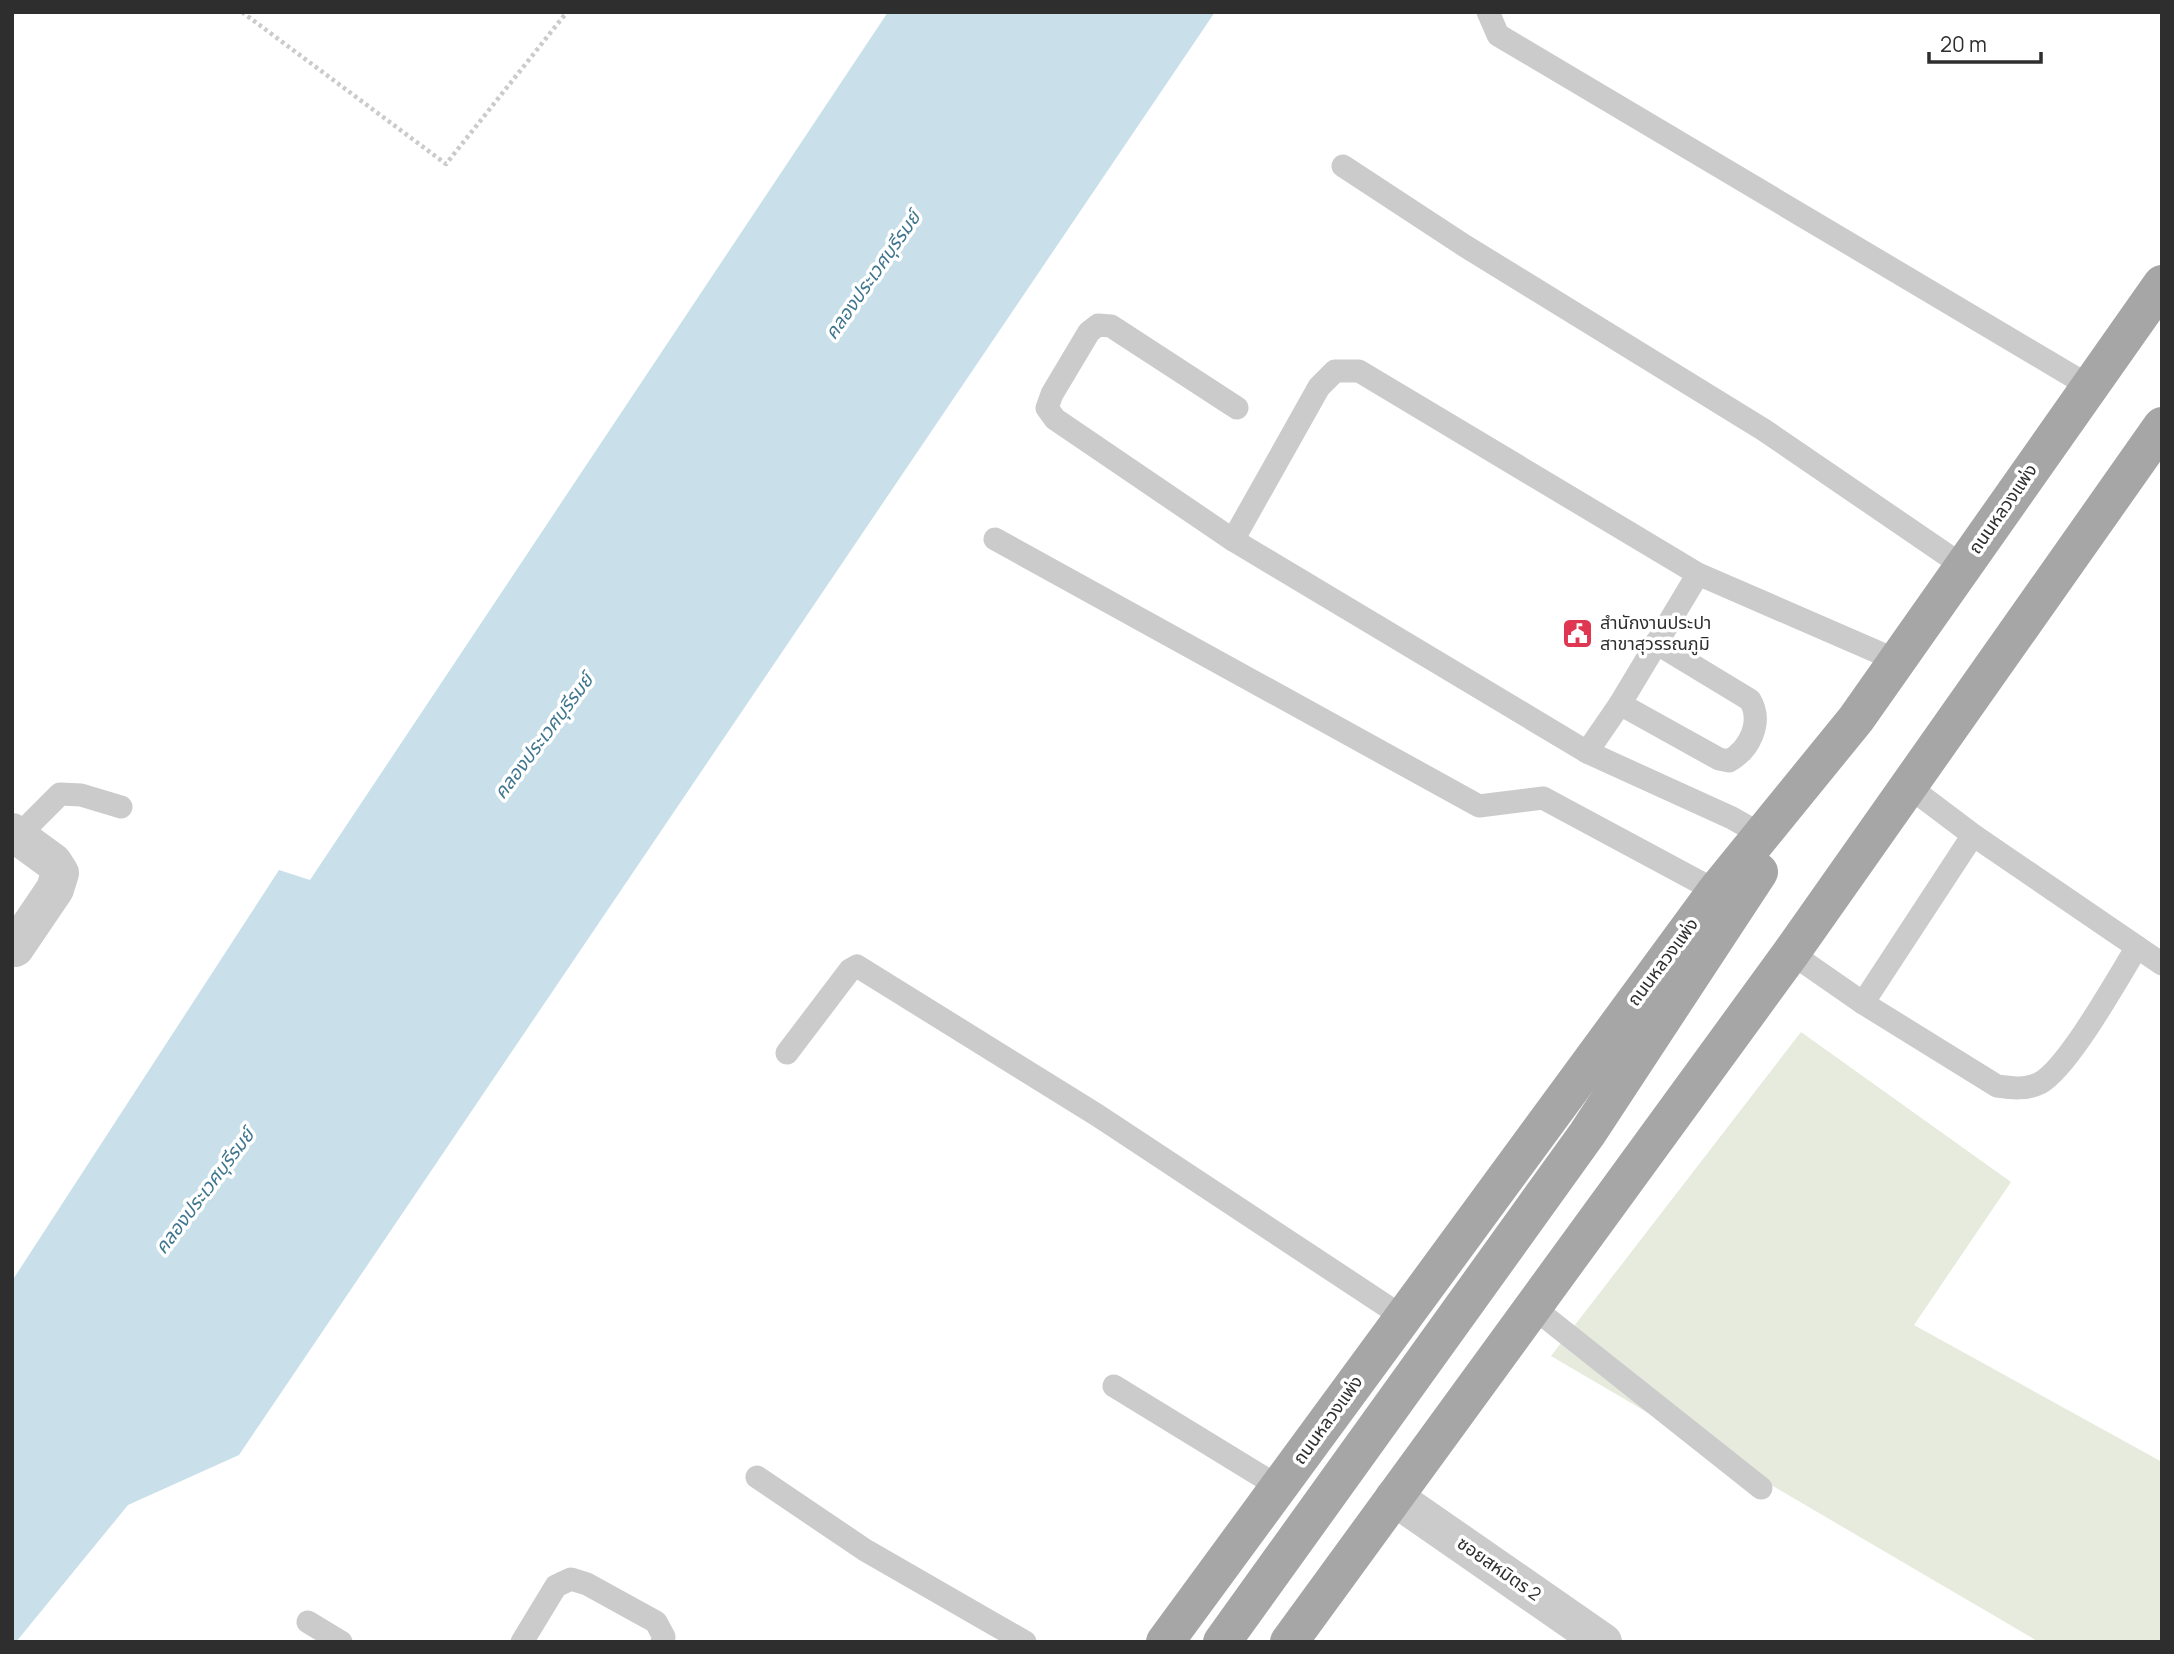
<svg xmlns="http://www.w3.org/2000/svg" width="2174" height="1654" viewBox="0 0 2174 1654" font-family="Manrope,'Noto Sans Thai',sans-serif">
<rect width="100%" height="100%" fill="#fff"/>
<path fill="#e6ebdd" d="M1801,1032L2011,1182L1914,1325L2162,1462V1642H2039L1551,1356Z"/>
<path fill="#c9e0ea" d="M888,12H1215L239,1455L128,1505L16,1642H12V1281L279,870L310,880Z"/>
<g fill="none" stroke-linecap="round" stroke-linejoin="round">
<path stroke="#cbcbcb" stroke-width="4.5" stroke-dasharray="3.5 3.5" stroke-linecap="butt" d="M242,12L446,164L567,12"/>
<g stroke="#cbcbcb" stroke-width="23">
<path d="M1488,12L1498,35L2089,386"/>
<path d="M1343,166L1465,246L1764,430L1963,566"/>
<path d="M1237,408L1111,326L1098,325L1089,332L1052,394L1047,408L1055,419L1233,540L1587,752L1732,818L1760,834"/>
<path d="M995,539L1479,806L1543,798L1716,891"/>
<path d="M1233,540L1319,387L1335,371H1359L1698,574L1896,660"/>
<path d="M1620,704L1698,574"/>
<path d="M1587,752L1620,704L1719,759L1729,761C1750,749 1763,722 1750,700L1656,643"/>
<path d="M1908,786L1973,835L2162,964"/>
<path d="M1973,835L1863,1003L1997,1086C2011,1088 2026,1090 2040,1083C2068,1068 2118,978 2137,947"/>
<path d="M18,836L60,794L81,795L121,807"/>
<path d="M1791,953L1863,1003"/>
<path d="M787,1053L850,970L857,966L1097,1115L1403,1317"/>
<path d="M1534,1308L1761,1488"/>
<path d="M1114,1386L1279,1487"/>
<path d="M757,1477L865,1550L1025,1642"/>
<path d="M308,1622L341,1642"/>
<path d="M522,1642L556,1586L571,1579L587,1584L656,1622L664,1637L662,1642"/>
</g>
<g stroke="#cbcbcb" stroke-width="38">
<path d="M12,832L53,862L60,873L55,889L15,948"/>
<path d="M1394,1497L1603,1642"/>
</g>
<g stroke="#a6a6a6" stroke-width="38">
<path d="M1165,1642L1716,891L1856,719L2162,284"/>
<path d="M1222,1642L1587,1134L1759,872"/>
<path d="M1289,1642L1791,953L2162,426"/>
</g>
</g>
<defs>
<symbol id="civic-square" viewBox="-11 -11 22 22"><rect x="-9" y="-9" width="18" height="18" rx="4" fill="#df3751" stroke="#fff"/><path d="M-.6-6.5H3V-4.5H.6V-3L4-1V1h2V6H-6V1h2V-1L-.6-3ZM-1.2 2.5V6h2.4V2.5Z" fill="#fff"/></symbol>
</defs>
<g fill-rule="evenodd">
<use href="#civic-square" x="1560" y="616" width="35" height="35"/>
</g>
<g text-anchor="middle" stroke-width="7" stroke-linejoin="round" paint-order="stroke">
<g font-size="18" fill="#2e2e2e" stroke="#fff">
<text transform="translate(2003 509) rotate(-55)" y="6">ถนนหลวงแพ่ง</text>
<text transform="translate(1663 962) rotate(-53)" y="6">ถนนหลวงแพ่ง</text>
<text transform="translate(1328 1420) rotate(-54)" y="6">ถนนหลวงแพ่ง</text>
<text transform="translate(1499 1569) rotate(35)" y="6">ซอยสหมิตร 2</text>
</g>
<g font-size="18" fill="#2e2e2e" stroke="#fff" text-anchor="start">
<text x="1600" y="629">สำนักงานประปา<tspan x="1600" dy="21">สาขาสุวรรณภูมิ</tspan></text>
</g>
<g font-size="19" font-style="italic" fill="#3f768e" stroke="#fff">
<text transform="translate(872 275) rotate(-55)" y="7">คลองประเวศบุรีรมย์</text>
<text transform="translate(543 736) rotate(-53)" y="7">คลองประเวศบุรีรมย์</text>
<text transform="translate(204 1191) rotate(-53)" y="7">คลองประเวศบุรีรมย์</text>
</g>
</g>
<rect width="2174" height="1654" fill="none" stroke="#2e2e2e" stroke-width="28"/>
<path d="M1929 52v10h112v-10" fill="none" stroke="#2e2e2e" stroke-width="3.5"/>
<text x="1940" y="52" font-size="21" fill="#2e2e2e" stroke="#ffffff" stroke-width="5" paint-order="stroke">20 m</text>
</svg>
